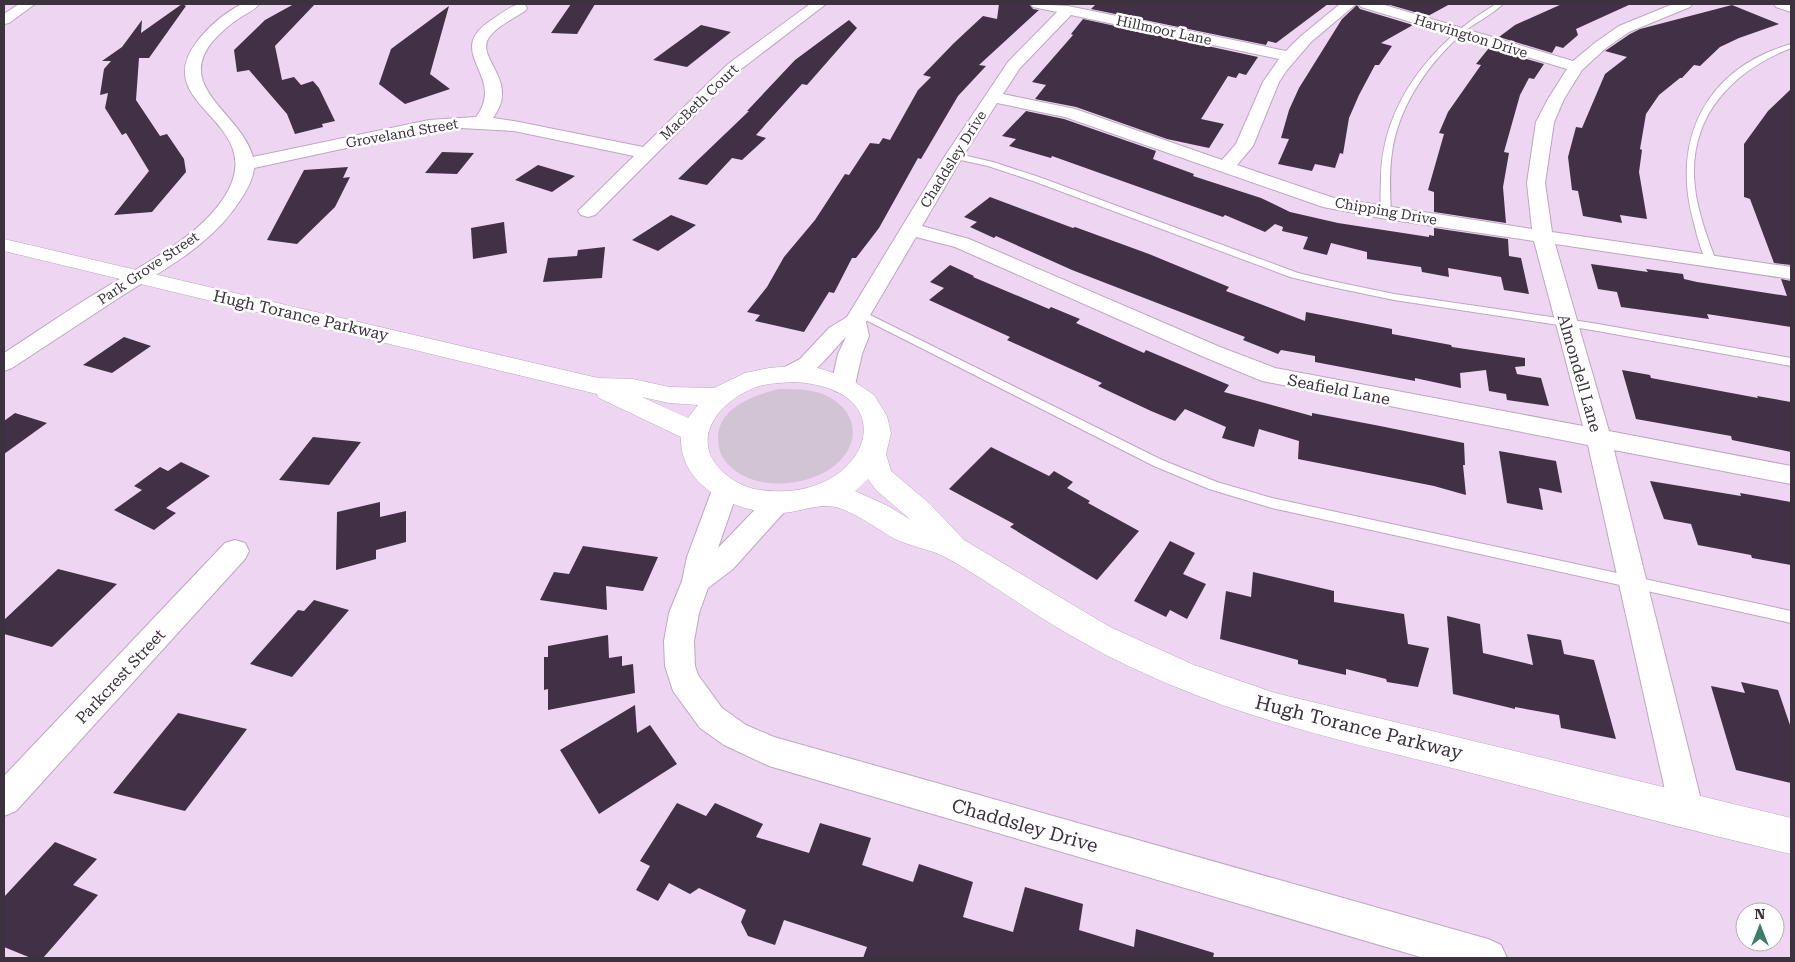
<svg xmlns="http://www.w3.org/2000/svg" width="1795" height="962" viewBox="0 0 1795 962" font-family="'Roboto Serif',serif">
<rect width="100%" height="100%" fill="#eed5f2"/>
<path fill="#d2c4d4" d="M779,389C793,389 807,389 820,393C856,406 865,441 834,466C806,488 751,492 726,462C720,455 718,446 718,437C719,407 754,395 779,389Z"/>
<g fill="#423146">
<path d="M182,4L186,6L149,58H139L136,100L160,136L167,134L184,159L186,172L152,212L114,215L149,171L126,133L122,135L105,108L108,93L100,95L104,69L111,61H102L122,47L142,20L141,33Z"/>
<path d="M294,4H315L275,46L282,80L294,77L301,85L313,81L319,88L335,121L322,124L323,127L295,134L287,114L249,70L237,72L234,50L265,20Z"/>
<path d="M571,4H595L577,34L551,33Z"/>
<path d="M999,4H1029L1033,9L1039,10L979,65L986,66L958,96L921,159L918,158L879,228L856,258H852L834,293L829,292L804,332L755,321L760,315L747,312L767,287L784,257L815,220L845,174L849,175L870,143L879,144L883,138L890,140L918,90L931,77L923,75L954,43L983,16L997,19Z"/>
<path d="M1096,4H1328L1276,43L1268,41L1266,45L1091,9Z"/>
<path d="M1387,4H1450L1428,16Z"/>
<path d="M1562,4H1631L1576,29L1578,35L1563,48L1556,46L1552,53L1499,37L1515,25Z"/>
<path d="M1357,5L1360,9L1413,25L1381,43L1392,46L1379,65H1375L1359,95L1349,118L1343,154L1340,153L1335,168L1315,164L1312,171L1278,164L1289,139L1281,138L1289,110L1299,88L1342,19Z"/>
<path d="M1732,5L1779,24L1739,38L1720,47L1700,66L1694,65L1682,78H1680L1659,95L1646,114L1640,149L1642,150L1639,172L1647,219L1620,215L1622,223L1583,216L1578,191L1572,190L1568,157L1576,127L1582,128L1605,74L1627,57L1605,51L1630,34L1640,29Z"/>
<path d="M449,6L430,74L450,89L405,104L379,84L391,49Z"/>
<path d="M1083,19L1258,57L1246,75L1239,73L1236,78L1228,76L1201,119L1224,124L1209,148L1167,139L1076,107L1035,99L1046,85L1032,82L1073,35L1071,34Z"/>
<path d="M849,20L857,28L807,85L802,84L756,135L766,138L742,160L732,158L707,185L678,179L749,111H747L795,60Z"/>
<path d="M701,25L731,32L687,67L653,60Z"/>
<path d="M1489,48L1544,64L1534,79L1529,78L1520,95L1504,152L1509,153L1503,187L1506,223L1434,212V192L1428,190L1444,134L1439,133L1448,112L1481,65L1476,64Z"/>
<path d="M1791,89V265L1774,263L1750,199L1744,197V144L1768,111Z"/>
<path d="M1026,111L1064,119L1156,151L1153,159L1194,174L1193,176L1261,198L1290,212L1338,223L1429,237V235L1434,236V228L1508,239L1509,256L1521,258L1529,294L1504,290L1501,277L1448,268L1449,277L1422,272L1421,267L1367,259V252L1331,243L1327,255L1303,249L1308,237L1282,231L1283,227L1275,224L1265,232L1225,215L1223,217L1052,156L1051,158L1009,146L1016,139L1002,136Z"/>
<path d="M442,152L474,153L457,174L425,173Z"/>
<path d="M538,165L575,176L552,192L515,180Z"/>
<path d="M348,167L343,178L350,177L335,207L297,244L267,240L304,170Z"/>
<path d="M990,197L1073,228L1075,227L1149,254L1229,287L1226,291L1305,321L1306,312L1392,329V334L1451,345L1452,347L1525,358V366L1515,367L1517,374L1541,378L1549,406L1507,400L1506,394L1489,391L1486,370L1460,373L1461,388L1415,378V381L1315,362V356L1281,350L1278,354L1243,340L1245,337L1072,270L996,236L994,238L970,227L977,222L964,217Z"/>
<path d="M671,215L696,225L658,251L632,240Z"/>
<path d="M504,222L507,253L473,259L471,228Z"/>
<path d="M605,247L602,278L543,282L548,258L577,256L578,250Z"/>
<path d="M1591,264L1648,272L1646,269L1683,274L1684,279L1697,282L1787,296L1781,279L1791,281V327L1707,314L1709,319L1621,307L1617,292L1598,289Z"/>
<path d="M950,265L974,276L973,277L1049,309L1051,307L1080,319L1076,323L1144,353L1146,350L1229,385L1224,392L1312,416V413L1380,426L1464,443L1465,465H1463L1466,495L1434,486L1298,459L1299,441L1259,429L1254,447L1222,438L1226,427L1185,409L1175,421L1151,411L1098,386L1102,383L1007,340L1010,337L929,300L944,288L930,282Z"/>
<path d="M124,337L151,346L112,373L83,365Z"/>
<path d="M1622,370L1650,375L1651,378L1758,398L1757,396L1791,402V452L1732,440L1731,436L1636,419Z"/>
<path d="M15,413L47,423L4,454V421Z"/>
<path d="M313,437L361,442L329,485L279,480Z"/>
<path d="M991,447L1049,476L1054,471L1073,482L1067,488L1090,501L1088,503L1139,531L1097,580L1010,527L1014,524L949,489Z"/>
<path d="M1499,451L1556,461L1562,493L1539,488L1543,510L1507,503Z"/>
<path d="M181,462L210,476L166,508L176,513L154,530L114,510L142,490L134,486L160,467L168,471Z"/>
<path d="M1650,481L1741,496L1740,493L1791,502V565L1752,558L1751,555L1698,545L1691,524L1664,519Z"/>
<path d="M380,502V517L406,511V542L376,550V559L336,570L337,512Z"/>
<path d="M1170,541L1195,553L1183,574L1206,584L1187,619L1170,610L1166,617L1134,601Z"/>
<path d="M583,546L658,557L643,591L606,586L607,610L540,600L554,572L569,574Z"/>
<path d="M58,569L117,584L52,647L4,634V620Z"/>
<path d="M1253,572L1334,591V602L1404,614L1408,644L1429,648L1418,687L1387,682L1386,679L1346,669V675L1298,664V660L1220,639L1226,591L1251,597Z"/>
<path d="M314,600L349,610L292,677L250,664L298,610L304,611Z"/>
<path d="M1447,616L1480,624L1483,653L1533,665L1527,634L1561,640L1564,654L1594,660L1616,739L1561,728L1559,715L1515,707V709L1453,694Z"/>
<path d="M608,635L609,658L622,656V666L633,664L635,693L548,710V689L544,690V657H548V646Z"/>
<path d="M1741,682L1778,690L1791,728V783L1736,770L1711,686L1745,693Z"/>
<path d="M635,705L637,733L650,725L677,764L599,814L560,750Z"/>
<path d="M178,713L247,729L185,811L113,793Z"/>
<path d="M677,803L706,816L715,803L763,824L756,837L809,853L820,823L871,838L862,865L913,882L919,864L973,882L963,917L1013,932L1025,887L1083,904L1079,930L1134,947L1136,929L1214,953L1213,958H863L867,947L784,920L775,945L748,936L741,922L746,910L699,888L690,894L669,883L658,901L636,890L650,866L640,861Z"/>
<path d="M55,842L97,859L73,885L98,895L43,958H31L4,947V897Z"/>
</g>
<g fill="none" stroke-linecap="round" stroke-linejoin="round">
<defs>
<g id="service">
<path d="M1496,4H1503C1493,14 1478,21 1466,30C1430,61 1399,104 1392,152C1389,172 1390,193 1391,213L1389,215H1383C1379,205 1381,188 1381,177C1383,102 1433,42 1496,4Z"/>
<path d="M1791,44V48C1735,70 1692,112 1694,176C1695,205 1706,234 1716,261L1715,263H1707C1701,251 1697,236 1694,223C1670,140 1706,68 1791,44Z"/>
<path d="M954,153L993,162L1039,177L1298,273L1327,280L1394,294L1592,323L1791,358V366L1592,330L1394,300L1327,286L1290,277L1033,181L988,166L951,158L950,156Z"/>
<path d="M860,310L1162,460L1217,482L1272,498L1791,611V623L1272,508L1209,489L1154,466L856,315L855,313L856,311Z"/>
</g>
<g id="minor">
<path d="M19,4H35L9,23L4,24V14Z"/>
<path d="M242,4H259C255,10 247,13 241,17C230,24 220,33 212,42C175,88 241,113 253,157L429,120L476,117C508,75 440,52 493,19C501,14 510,6 520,4L525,5L527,8L525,11C513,19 495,27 488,39C477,60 520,81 493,118L514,121L643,147L728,64L810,4H826L740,70L595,215L588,217L581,215L578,211L634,156L514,131L461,128L429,130L254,168C253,179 247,190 241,199C211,247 160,271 114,301C80,323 46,346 12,368L4,371V353C37,332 69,309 103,289C145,263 205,235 229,189C263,120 150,105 196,43C208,27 224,13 242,4Z"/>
<path d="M1031,4L1068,6L1286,51L1301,36L1340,4H1356L1311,42L1287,70L1279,82L1253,146L1237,165L1334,198L1532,229L1527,183L1536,122L1548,99L1567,69L1361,7L1359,4H1381L1573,61L1596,42L1619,26L1673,4H1692L1690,7L1629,32L1606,48L1582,70L1564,99L1554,122L1545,183L1552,232L1791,267V279L1555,244L1609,431L1791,466V484L1614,450L1703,808L1698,820L1686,824L1674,820L1669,808L1588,445L1262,381L1204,357L955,247L916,237L866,322L869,336L862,354L855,385L851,391L843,393L835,391L831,385L838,354L846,337C828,354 811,386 783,378L779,373L783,368L800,359L829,328L847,317L945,156L1008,62L1057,12L1033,7ZM1071,15L1279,59L1263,82L1236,144L1222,160L1075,109L1003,94L1020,68ZM997,103L1065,117L1323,207L1386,219L1534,241L1583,426L1275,368L1220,347L969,239L922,226L963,156Z"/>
<path d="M1774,4H1791V12L1776,7Z"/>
<path d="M725,480L734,483L738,490L718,548L769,495L778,492L787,495L791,502L787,509L733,569L708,588L699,613L694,641L695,666L698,675L722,708L746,725L774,737L1488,939L1501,945L1507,958H1424L769,766L724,745L700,728L673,691L665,666L664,641L669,613L682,581L687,557L712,490L716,483Z"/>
<path d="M235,540L245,543L249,551L245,559L16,811L4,816V776L225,543Z"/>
</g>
<path id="tertiary" d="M4,239L598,378L633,379L669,387L714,388L745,373L769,368L793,366L818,368L849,378L874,395L887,416L891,433L886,454L891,471L930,504L964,540L1110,627L1194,665L1275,693L1791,818V854C1682,829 1573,799 1464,771C1366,746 1265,725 1171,685C1143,673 1114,660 1088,645C1039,619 995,585 947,558C931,549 912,547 895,539C877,529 861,516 842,509C822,501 802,512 782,513C739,514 679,488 681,437L599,398L597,394L4,251ZM793,382C912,387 867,505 761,490C748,489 734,482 724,473C687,440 719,401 756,387C767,383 781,383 793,382ZM642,397L669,403L698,405L688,418ZM868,479L876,490L911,520L888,506L855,491Z"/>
</defs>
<use href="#service" stroke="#bea6c3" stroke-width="2"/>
<use href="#minor" stroke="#bea6c3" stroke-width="2"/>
<use href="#tertiary" stroke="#bea6c3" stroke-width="1"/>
<use href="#service" fill="#fff" fill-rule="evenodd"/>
<use href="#minor" fill="#fff" fill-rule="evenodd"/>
<use href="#tertiary" fill="#fff" fill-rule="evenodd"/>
</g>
<g text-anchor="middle" stroke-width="5" stroke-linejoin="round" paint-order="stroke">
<g font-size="14" fill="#3b323d" stroke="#fff">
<text transform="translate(1164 30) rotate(12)" y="5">Hillmoor Lane</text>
<text transform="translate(1471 36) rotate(17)" y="5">Harvington Drive</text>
<text transform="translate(699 102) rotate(-44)" y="5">MacBeth Court</text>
<text transform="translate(402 133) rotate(-10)" y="5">Groveland Street</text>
<text transform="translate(953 159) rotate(-58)" y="5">Chaddsley Drive</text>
<text transform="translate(1386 211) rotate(10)" y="5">Chipping Drive</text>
<text transform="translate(148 268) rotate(-34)" y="5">Park Grove Street</text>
</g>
<g font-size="16" fill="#3b323d" stroke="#fff">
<text transform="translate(301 315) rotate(13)" y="6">Hugh Torance Parkway</text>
<text transform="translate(1580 373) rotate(74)" y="6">Almondell Lane</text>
<text transform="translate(1339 389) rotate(11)" y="6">Seafield Lane</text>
<text transform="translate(120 676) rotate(-47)" y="6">Parkcrest Street</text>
</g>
<g font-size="19" fill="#3b323d" stroke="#fff">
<text transform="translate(1359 727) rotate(14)" y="7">Hugh Torance Parkway</text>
<text transform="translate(1025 825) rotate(16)" y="7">Chaddsley Drive</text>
</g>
</g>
<rect width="1795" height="962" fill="none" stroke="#3b323d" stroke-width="10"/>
<g transform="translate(1760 927)"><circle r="24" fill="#ffffff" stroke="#b1adb1"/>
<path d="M0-4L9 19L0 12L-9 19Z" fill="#3d7c68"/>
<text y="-8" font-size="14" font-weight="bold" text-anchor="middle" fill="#3b323d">N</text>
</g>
</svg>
